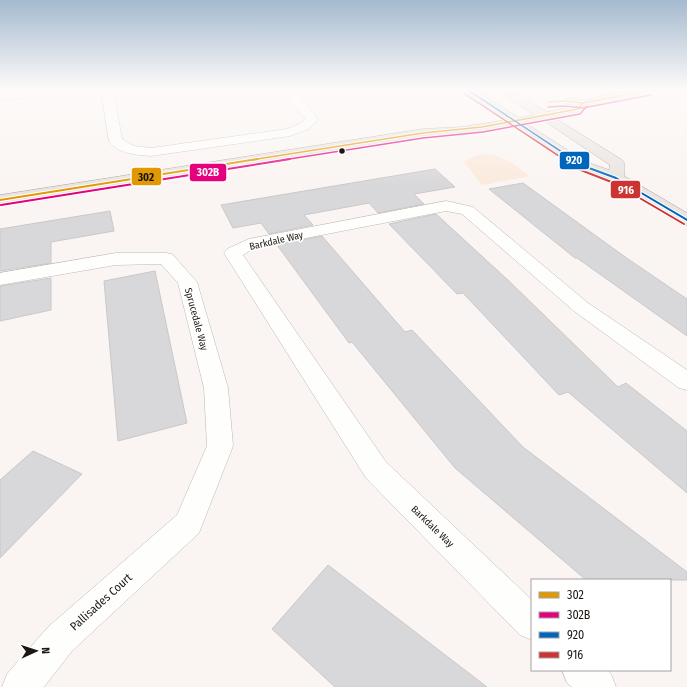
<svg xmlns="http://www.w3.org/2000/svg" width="687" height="687" viewBox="0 0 687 687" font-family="'Fira Sans Condensed',sans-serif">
<rect width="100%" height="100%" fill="#faf5f2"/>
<path fill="#fbeadc" d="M483,154C502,154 515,165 530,176L482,185L464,162L472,157Z"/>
<g fill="#d8d7da" stroke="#cac8cb">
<path d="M435,169L455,187L414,194L424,204L378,213L369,203L304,215L313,225L269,234L261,223L233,228L221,205Z"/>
<path d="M523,183L628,259L687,299V336L577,258H575L489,189Z"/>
<path d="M110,211L114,231L51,242V263L0,271V229Z"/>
<path d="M436,214L509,281L618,387L626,383L687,431V493L568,392L559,395L463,293L457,294L389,224Z"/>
<path d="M322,236L405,332L412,330L523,447L687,572V580H586L455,468L352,342L349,343L277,245Z"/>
<path d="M155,271L187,423L118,441L104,281Z"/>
<path d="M51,278V310L0,321V286Z"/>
<path d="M33,451L82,474L0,558V480Z"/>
<path d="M328,565L487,687H335L272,629Z"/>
</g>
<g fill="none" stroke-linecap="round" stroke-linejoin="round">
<defs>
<g id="minor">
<path d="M36,90H76L70,93L0,100V94Z"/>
<path d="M101,90H113L122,139L134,146L151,148L287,129L301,123L305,119L282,90H294L318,119L309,129L290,136L151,156C137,155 118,154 109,141Z"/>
<path d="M446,201L473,207L588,303L687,370V390L679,388L574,311L462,214L446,211L254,248L243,255L386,462L532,600V640L520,635L366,478L224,253L227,249L249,239Z"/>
<path d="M116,253H166L172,254L197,282L228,388L233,446L199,533L72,651L44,687H2L7,674L48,627L177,515L207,446L204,388L178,283L161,264L116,265L0,285V273Z"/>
<path d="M562,670H607L611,674L616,687H572L567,683Z"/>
</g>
<path id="major" d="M462,90H476L519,118L534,115L498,90H512L547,112L574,106L564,103L562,101L568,98L583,100L633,90H656L650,93L587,106L582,112L555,118L622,160L624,163V176L687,213V225L681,224L611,181L576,168L514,126L462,135L423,137L0,205V195L423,129L462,127L506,120ZM543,120L610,165L609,170L586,162L527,124Z"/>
</defs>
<use href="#minor" stroke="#bfb8b4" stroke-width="1"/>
<use href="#major" stroke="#aba199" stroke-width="1"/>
<use href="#minor" fill="#fefefd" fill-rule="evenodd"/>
<use href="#major" fill="#e9e4e0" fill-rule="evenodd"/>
<defs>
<g id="bus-1-far1">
<path d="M548,102L565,101L583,103L650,90"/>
<path d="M251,160L423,133L482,127L578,109L583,103"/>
</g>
<path id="bus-1" d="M0,200L258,159"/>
<g id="bus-2-far1">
<path d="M548,107L565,106L583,108L651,95"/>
<path d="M283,160L423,138L483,132L580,114L587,106"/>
</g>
<path id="bus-2" d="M1,205L290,159"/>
<path id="bus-3-far1" d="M468,90L574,160"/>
<path id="bus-3" d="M572,159L581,165L616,178L687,220"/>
<path id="bus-4-far1" d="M465,94L565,160"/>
<path id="bus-4" d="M563,159L578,169L614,183L684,224"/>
</defs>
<use href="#bus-1-far1" stroke="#fff" stroke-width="3"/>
<use href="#bus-1" stroke="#fff" stroke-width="4"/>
<use href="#bus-2-far1" stroke="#fff" stroke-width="3"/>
<use href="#bus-2" stroke="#fff" stroke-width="4"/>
<use href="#bus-3-far1" stroke="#fff" stroke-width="3"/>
<use href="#bus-3" stroke="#fff" stroke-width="4"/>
<use href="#bus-4-far1" stroke="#fff" stroke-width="3"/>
<use href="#bus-4" stroke="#fff" stroke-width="4"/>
<use href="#bus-1-far1" stroke="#e19802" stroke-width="1.5"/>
<use href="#bus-1" stroke="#e19802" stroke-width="2"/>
<use href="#bus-2-far1" stroke="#e5007d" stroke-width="1.5"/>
<use href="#bus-2" stroke="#e5007d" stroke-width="2"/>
<use href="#bus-3-far1" stroke="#0065bd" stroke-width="1.5"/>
<use href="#bus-3" stroke="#0065bd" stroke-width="2"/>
<use href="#bus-4-far1" stroke="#c33" stroke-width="1.5"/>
<use href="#bus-4" stroke="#c33" stroke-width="2"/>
</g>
<linearGradient id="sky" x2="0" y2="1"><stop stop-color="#a5bacf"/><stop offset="0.48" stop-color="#fdfaf9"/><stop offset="1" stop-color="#fdfaf9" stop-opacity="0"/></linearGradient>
<rect width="687" height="186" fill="url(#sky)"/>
<circle fill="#1d1711" stroke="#fff" stroke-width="1.5" cx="342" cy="151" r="3.5"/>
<g text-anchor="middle" stroke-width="3.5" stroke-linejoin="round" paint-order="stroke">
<g font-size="10" fill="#1d1711" stroke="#fff">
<text transform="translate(276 240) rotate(-13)" y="4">Barkdale Way</text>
<text transform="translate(197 319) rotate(75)" y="4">Sprucedale Way</text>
<text transform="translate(433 526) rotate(44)" y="4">Barkdale Way</text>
</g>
<g font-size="12" fill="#1d1711" stroke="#fff">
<text transform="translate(101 602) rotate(-42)" y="4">Pallisades Court</text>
</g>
</g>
<g stroke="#fff" stroke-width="1.5">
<rect x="559" y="151" width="31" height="19" rx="4" fill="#0065bd"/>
<rect x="189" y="163" width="38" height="19" rx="4" fill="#e5007d"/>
<rect x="131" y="167" width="31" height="19" rx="4" fill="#e19802"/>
<rect x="610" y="180" width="31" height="19" rx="4" fill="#c33"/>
</g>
<g font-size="11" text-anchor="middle" font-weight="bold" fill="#fff">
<text x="574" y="164">920</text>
<text x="208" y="176">302B</text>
<text x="626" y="194">916</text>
</g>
<g font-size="11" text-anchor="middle" font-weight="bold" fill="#111">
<text x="146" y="181">302</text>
</g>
<rect x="531" y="579" width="140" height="92" fill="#ffffff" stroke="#a5a2a0"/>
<rect x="539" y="592" width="20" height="6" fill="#e19802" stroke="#a5a2a0"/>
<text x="567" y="599" font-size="12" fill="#1d1711">302</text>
<rect x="539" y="612" width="20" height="6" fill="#e5007d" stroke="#a5a2a0"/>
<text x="567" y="619" font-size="12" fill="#1d1711">302B</text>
<rect x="539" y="632" width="20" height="6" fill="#0065bd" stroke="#a5a2a0"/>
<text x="567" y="639" font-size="12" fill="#1d1711">920</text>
<rect x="539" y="652" width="20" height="6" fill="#cc3333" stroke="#a5a2a0"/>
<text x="567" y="659" font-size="12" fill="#1d1711">916</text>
<g transform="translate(36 651) rotate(87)" stroke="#ffffff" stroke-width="3" paint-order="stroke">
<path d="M0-3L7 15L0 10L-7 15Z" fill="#1d1711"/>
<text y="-6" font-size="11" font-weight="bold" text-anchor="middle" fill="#1d1711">N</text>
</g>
</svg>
